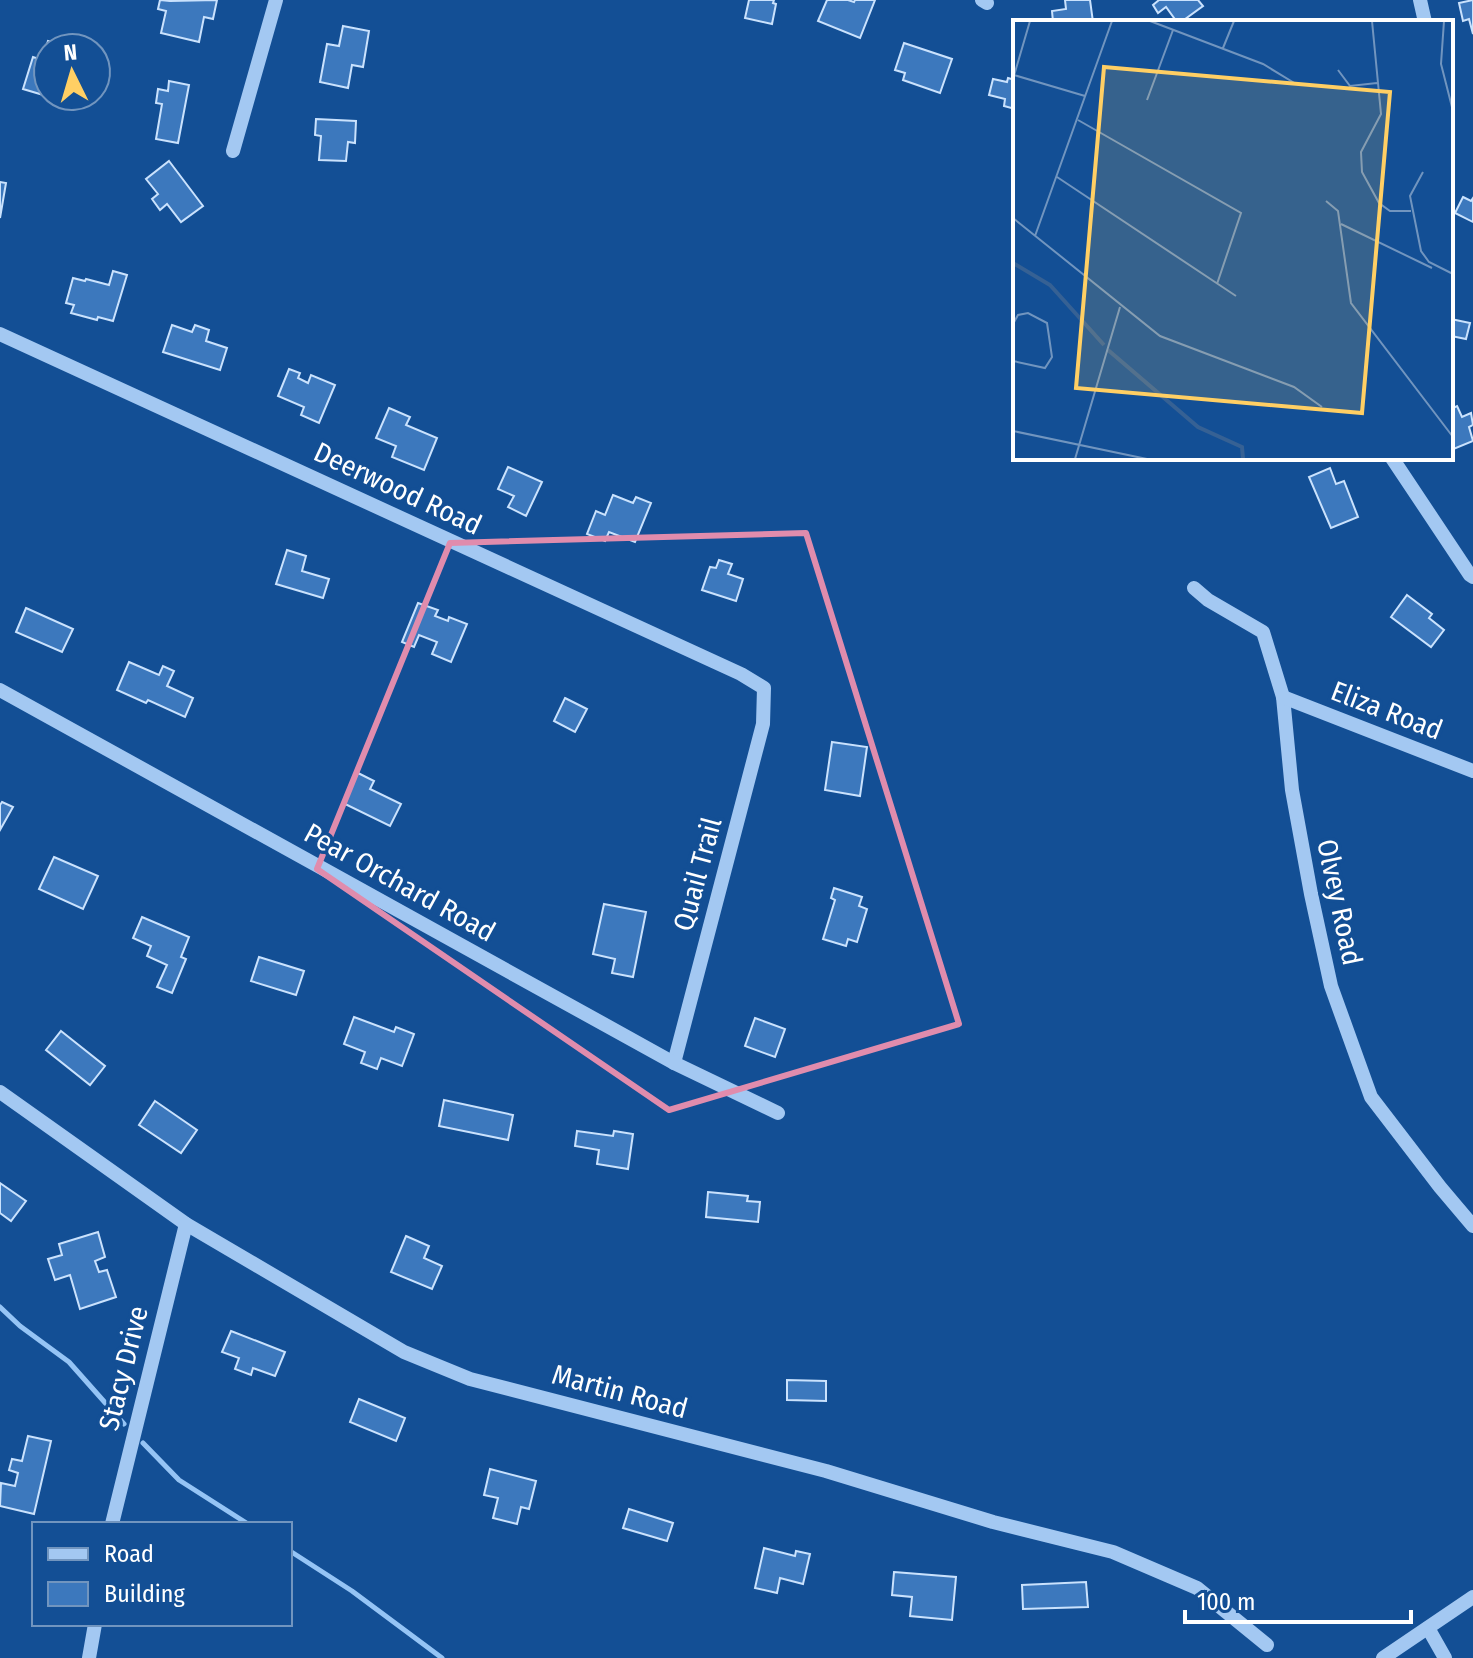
<svg xmlns="http://www.w3.org/2000/svg" width="1473" height="1658" viewBox="0 0 1473 1658" font-family="'Fira Sans Condensed',sans-serif">
<rect width="100%" height="100%" fill="#134f95"/>
<g fill="none" stroke-linecap="round" stroke-linejoin="round">
<g stroke="#95c4f5" stroke-width="5">
<path d="M0,1307L20,1326L69,1362L124,1424"/>
<path d="M143,1443L179,1480L248,1524"/>
<path d="M290,1551L352,1591L442,1658"/>
</g>
</g>
<g fill="#3c78bd" stroke="#cae2fd" stroke-width="2">
<path d="M160,0L170,1L217,0L213,19L204,17L199,42L161,33L166,11L158,9Z"/>
<path d="M749,0H774L773,3L776,4L772,24L745,18Z"/>
<path d="M827,0H848L854,2L855,0H875L860,38L818,21Z"/>
<path d="M1065,0H1090L1093,22H1053L1052,11L1066,9Z"/>
<path d="M1159,0H1198L1203,6L1181,22H1177L1166,7L1158,13L1153,5Z"/>
<path d="M1473,0V34L1469,19L1463,21L1459,3Z"/>
<path d="M343,26L369,31L363,67L352,65L348,88L320,82L327,44L339,46Z"/>
<path d="M48,41L67,47L48,48V96L50,97L23,89L33,57L42,60Z"/>
<path d="M904,43L952,59L940,93L903,80L905,73L895,70Z"/>
<path d="M1008,78L1015,80V109L1004,106L1005,99L989,95L993,79L1007,82Z"/>
<path d="M169,81L189,85L178,143L156,139L162,104L156,103L158,89L168,91Z"/>
<path d="M316,119L356,121L355,143L348,142L346,161L319,160L321,136L315,135Z"/>
<path d="M169,161L203,206L181,222L167,204L160,210L152,199L158,194L146,179Z"/>
<path d="M0,182L6,183L0,218Z"/>
<path d="M1463,197L1471,201L1473,198V222L1455,213Z"/>
<path d="M113,271L127,275L113,321L98,317L97,320L71,313L74,305L66,303L73,278L85,281L86,279L109,285Z"/>
<path d="M1451,319L1470,323L1466,339L1451,336Z"/>
<path d="M172,325L192,332L195,325L209,330L206,341L227,348L220,370L163,352Z"/>
<path d="M289,369L300,373L298,378L308,383L311,375L335,385L319,423L301,415L304,407L278,396Z"/>
<path d="M1457,406L1462,417L1471,413L1473,425L1469,427L1473,441L1451,450V409Z"/>
<path d="M389,408L410,417L406,425L437,438L424,470L392,457L396,446L376,438Z"/>
<path d="M508,467L542,482L526,516L508,507L514,496L498,489Z"/>
<path d="M1330,468L1336,484L1344,481L1358,517L1331,528L1309,477Z"/>
<path d="M613,495L633,503L636,497L651,503L635,542L609,532L605,541L587,534L596,511L605,515Z"/>
<path d="M287,550L306,556L302,571L329,579L323,598L276,584Z"/>
<path d="M719,560L732,564L728,574L743,579L736,601L702,590L710,567L716,568Z"/>
<path d="M1407,595L1432,614L1429,618L1444,630L1431,647L1391,617Z"/>
<path d="M418,603L438,610L435,616L448,621L449,617L467,624L451,662L432,654L437,642L419,635L414,647L402,642Z"/>
<path d="M26,608L73,629L62,652L16,632Z"/>
<path d="M129,662L159,675L163,666L174,671L167,686L193,698L185,717L148,700L146,703L117,690Z"/>
<path d="M565,698L587,709L575,732L554,721Z"/>
<path d="M832,742L867,747L860,796L825,790Z"/>
<path d="M358,773L374,781L370,789L401,804L390,826L343,803Z"/>
<path d="M2,802L13,807L0,830V805Z"/>
<path d="M54,857L98,876L83,909L39,889Z"/>
<path d="M834,888L862,897L859,906L867,909L857,942L848,939L846,946L823,939L835,900L831,898Z"/>
<path d="M604,904L646,912L633,977L612,973L615,959L593,954Z"/>
<path d="M142,917L189,937L181,957L186,959L172,993L157,987L167,965L147,956L151,946L133,938Z"/>
<path d="M259,957L304,971L296,995L251,981Z"/>
<path d="M354,1017L394,1032L396,1027L414,1034L402,1066L381,1058L377,1069L361,1063L365,1052L344,1044Z"/>
<path d="M755,1018L785,1029L775,1057L745,1046Z"/>
<path d="M61,1031L105,1066L90,1085L46,1050Z"/>
<path d="M444,1100L513,1115L508,1140L439,1126Z"/>
<path d="M155,1101L197,1130L181,1153L139,1125Z"/>
<path d="M577,1131L613,1136L614,1131L633,1134L628,1169L597,1164L599,1150L575,1146Z"/>
<path d="M0,1183L26,1201L11,1221L0,1213Z"/>
<path d="M708,1192L748,1196L747,1201L760,1202L758,1222L706,1217Z"/>
<path d="M98,1232L105,1257L95,1261L99,1272L107,1270L116,1297L80,1309L70,1275L55,1280L48,1259L62,1255L59,1244Z"/>
<path d="M406,1236L429,1246L424,1258L442,1266L432,1289L391,1272Z"/>
<path d="M231,1331L285,1352L275,1376L253,1368L251,1375L235,1369L239,1358L222,1352Z"/>
<path d="M787,1380L826,1381V1401L787,1400Z"/>
<path d="M359,1399L405,1418L396,1441L350,1422Z"/>
<path d="M28,1436L51,1441L34,1514L0,1506L1,1483L15,1486L18,1473L9,1470L12,1459L22,1461Z"/>
<path d="M490,1469L536,1481L529,1509L521,1507L517,1524L493,1518L498,1498L484,1495Z"/>
<path d="M629,1509L673,1523L667,1541L623,1528Z"/>
<path d="M764,1548L795,1556L796,1551L810,1554L803,1584L780,1578L777,1593L755,1588Z"/>
<path d="M894,1572L956,1577L952,1620L910,1616L912,1597L892,1595Z"/>
<path d="M1086,1582L1088,1607L1023,1609L1022,1585Z"/>
</g>
<g fill="none" stroke-linecap="round" stroke-linejoin="round">
<g stroke="#a3c8f2" stroke-width="14">
<path d="M982,0L987,3"/>
<path d="M1420,0L1425,22"/>
<path d="M233,151L276,0"/>
<path d="M0,334L741,674L764,688L763,724L674,1063"/>
<path d="M1392,458L1470,575L1473,577"/>
<path d="M1194,588L1208,600L1263,632L1283,697L1292,790L1311,894L1331,986L1371,1097L1440,1187L1473,1226"/>
<path d="M0,690L674,1063L778,1113"/>
<path d="M1283,697L1473,771"/>
<path d="M0,1092L186,1224L404,1352L470,1379L826,1471L993,1522L1113,1552L1197,1588L1267,1645"/>
<path d="M112,1524L186,1224"/>
<path d="M1428,1628L1445,1658"/>
<path d="M89,1658L95,1624"/>
<path d="M1383,1658L1473,1597"/>
</g>
</g>
<path fill="none" stroke="#e08cad" stroke-width="6" stroke-linejoin="round" d="M806,533L959,1024L669,1110L317,869L450,543Z"/>
<g text-anchor="middle" stroke-width="7" stroke-linejoin="round" paint-order="stroke">
<g font-size="28" fill="#fff" stroke="#134f95">
<text transform="translate(398 488) rotate(25)" y="10">Deerwood Road</text>
<text transform="translate(1387 710) rotate(21)" y="10">Eliza Road</text>
<text transform="translate(697 874) rotate(-75)" y="10">Quail Trail</text>
<text transform="translate(400 882) rotate(29)" y="10">Pear Orchard Road</text>
<text transform="translate(1340 902) rotate(78)" y="10">Olvey Road</text>
<text transform="translate(123 1368) rotate(-76)" y="10">Stacy Drive</text>
<text transform="translate(620 1391) rotate(15)" y="10">Martin Road</text>
</g>
</g>
<g transform="translate(1013 20)">
<rect width="440" height="440" fill="#134f95"/>
<path fill="none" stroke="#366194" stroke-width="4" d="M0,243L37,265L91,325M95,330L185,407L229,427L230,439"/>
<path fill="none" stroke="#7195bf" stroke-width="2" d="M137,1L250,44L283,64M359,1L368,94L348,132L349,152L366,183L377,191H398M431,1L428,44L440,91M210,28L221,1M325,50L337,66L364,63M1,55L72,76M0,59L17,1M134,80L160,10M65,100L228,193L204,264M410,152L397,176L408,231L416,242L440,254M44,157L223,276M313,181L325,191L338,283L440,417M0,198L147,316L281,367L309,387M328,204L419,248M22,216L99,1M0,304L5,295L15,293L34,303L39,337L32,348L0,341M0,411L134,439M62,439L107,287"/>
<path fill="#ffcf64" fill-opacity="0.15" stroke="#ffcf64" stroke-width="4" d="M91,47L377,72L349,393L63,368Z"/>
<rect width="440" height="440" fill="none" stroke="#fff" stroke-width="4"/>
</g>
<rect x="32" y="1522" width="260" height="104" fill="#134f95" stroke="#7195bf" stroke-width="2"/>
<rect x="48" y="1548" width="40" height="12" fill="#a3c8f2" stroke="#7195bf" stroke-width="2"/>
<text x="104" y="1562" font-size="24" fill="#ffffff">Road</text>
<rect x="48" y="1582" width="40" height="24" fill="#3c78bd" stroke="#7195bf" stroke-width="2"/>
<text x="104" y="1602" font-size="24" fill="#ffffff">Building</text>
<g transform="translate(72 72) rotate(355)"><circle r="38" fill="#134f95" stroke="#7195bf" stroke-width="2"/>
<path d="M0-6L14 30L0 20L-14 30Z" fill="#ffcf64"/>
<text y="-12" font-size="22" font-weight="bold" text-anchor="middle" fill="#ffffff">N</text>
</g>
<path d="M1185 1610v12h226v-12" fill="none" stroke="#ffffff" stroke-width="4"/>
<text x="1197" y="1610" font-size="24" fill="#ffffff" stroke="#134f95" stroke-width="6" paint-order="stroke">100 m</text>
</svg>
